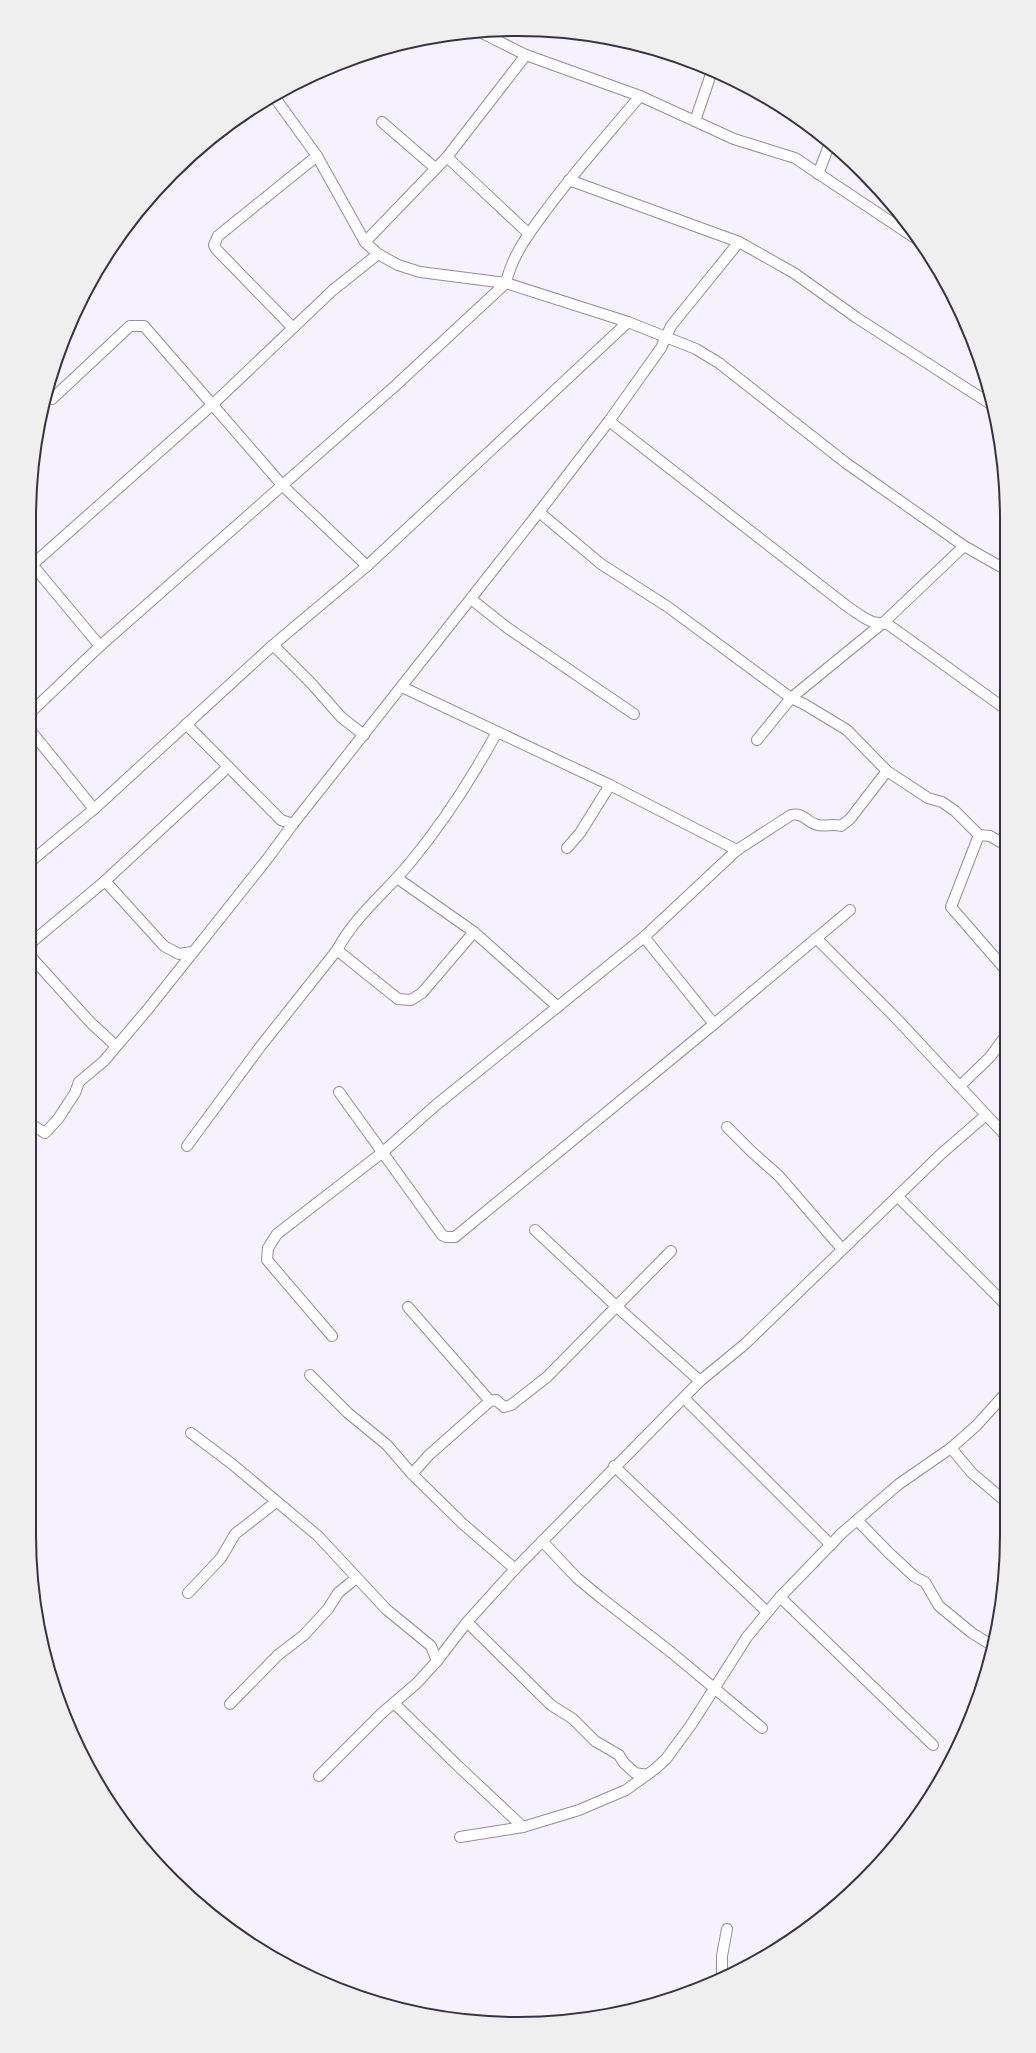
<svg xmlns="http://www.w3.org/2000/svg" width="1036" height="2053" viewBox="0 0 1036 2053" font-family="'Titillium Web',sans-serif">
<rect width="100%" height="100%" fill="#f6f2fd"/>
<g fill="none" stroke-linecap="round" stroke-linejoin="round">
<defs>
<g id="minor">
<path d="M480,32L526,55L640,96L734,139L795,158L918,240"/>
<path d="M273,95L317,156L365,242L378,254L398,265L420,272L506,283L628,322L696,349L719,363L846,463L964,546L1003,568"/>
<path d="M695,121L712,71"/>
<path d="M382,122L435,168"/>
<path d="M447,157L529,234"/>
<path d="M818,174L830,143"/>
<path d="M569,180L739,242L794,273L857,318L989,403"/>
<path d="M365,242L447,157L526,55"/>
<path d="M292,327L216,249L214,245L218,236L317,156"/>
<path d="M52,399L130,326H144L283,486L367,566"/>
<path d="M609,421L848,607C856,612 864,619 873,622C879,624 883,622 889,625L1004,708"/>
<path d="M539,512L601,564L668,607L791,698L804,704L847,730L887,771L928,798L942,802L955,811L979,835L990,836L1004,844"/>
<path d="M30,562L100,646"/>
<path d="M33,564L212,405L333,290L378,254"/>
<path d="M471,599L509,629L634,714"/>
<path d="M273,645L311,683L341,717L364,735"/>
<path d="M402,687L610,785L737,850"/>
<path d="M30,713L100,646L395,386L506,283C512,255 530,232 547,209C576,170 609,133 640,96"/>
<path d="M186,724L281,820L293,824"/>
<path d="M30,730L94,809"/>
<path d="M757,740L791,698L884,622L964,546"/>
<path d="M979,835L951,907L1004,968"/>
<path d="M567,848L580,833L610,785"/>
<path d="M30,862L94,809L273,645L367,566L628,322"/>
<path d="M397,878L474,932L558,1007"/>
<path d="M105,881L164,946L179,954L192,952"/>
<path d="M644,937L714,1024"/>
<path d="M816,938L895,1017L1005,1135"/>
<path d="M337,950L398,999L411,1000L422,993L474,932"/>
<path d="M116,1046L91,1023L33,959L30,955L32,942L105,881L228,767"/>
<path d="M960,1086L990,1057L1004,1038"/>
<path d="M339,1092L442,1235L446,1237H455L714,1024L850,910"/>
<path d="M29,1123L45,1133L58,1119L75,1093L79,1082L104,1061L148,1009L268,858L293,824L539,512L609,421L661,348L671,326L739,242"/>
<path d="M727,1127L752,1152L779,1176L842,1249"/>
<path d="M187,1146L260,1047L337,950C355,916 385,893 409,864C443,823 472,778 497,732"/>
<path d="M898,1197L1005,1304"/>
<path d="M535,1230L616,1306L700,1381"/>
<path d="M408,1307L490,1401"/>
<path d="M332,1336L267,1260L268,1248L277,1234L383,1152L436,1105L644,937L737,850L791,815C804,812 807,823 818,825C826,827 833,823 841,826L850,819L887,771"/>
<path d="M310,1375L348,1413L387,1445L412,1474L463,1524L515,1569"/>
<path d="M684,1398L831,1545"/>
<path d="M191,1433L232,1464L318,1536L386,1609L431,1646L437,1661"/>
<path d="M951,1448L972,1473L1006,1502"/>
<path d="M614,1466L767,1612"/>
<path d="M412,1474L429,1455L490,1401L496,1400L504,1407L511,1405L547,1377L671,1251"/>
<path d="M857,1520L888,1552L915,1577L925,1582L939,1606L972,1633L993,1646"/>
<path d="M542,1541L577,1578L600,1597L672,1653L762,1728"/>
<path d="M188,1593L221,1558L235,1534L276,1502"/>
<path d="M780,1597L933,1745"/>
<path d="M467,1622L551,1705L573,1719L595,1741L619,1755L624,1763L635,1773L647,1775"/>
<path d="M394,1703L457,1765L523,1827"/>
<path d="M230,1704L278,1655L304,1635L328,1609L338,1593L355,1579"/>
<path d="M319,1776L382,1713L417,1683L437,1661L467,1622L515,1569L700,1381L745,1344L941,1154L986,1115"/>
<path d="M460,1837L523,1827L579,1810L626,1790L655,1769L666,1759L691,1725L747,1637L780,1597L842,1533L899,1484L951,1448L976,1426L1005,1394"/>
<path d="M722,1978V1956L727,1929"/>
</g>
</defs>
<use href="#minor" stroke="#958ca5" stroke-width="12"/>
<use href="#minor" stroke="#fff" stroke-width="10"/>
</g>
<path d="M0 0H1036V2053H0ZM518 36H518A482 482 0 0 1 1000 518V1535A482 482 0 0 1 518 2017H518A482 482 0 0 1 36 1535V518A482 482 0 0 1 518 36Z" fill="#efeff0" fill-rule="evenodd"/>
<path fill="none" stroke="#38343e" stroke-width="2" d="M518 36H518A482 482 0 0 1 1000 518V1535A482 482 0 0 1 518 2017H518A482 482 0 0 1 36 1535V518A482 482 0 0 1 518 36Z"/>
</svg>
